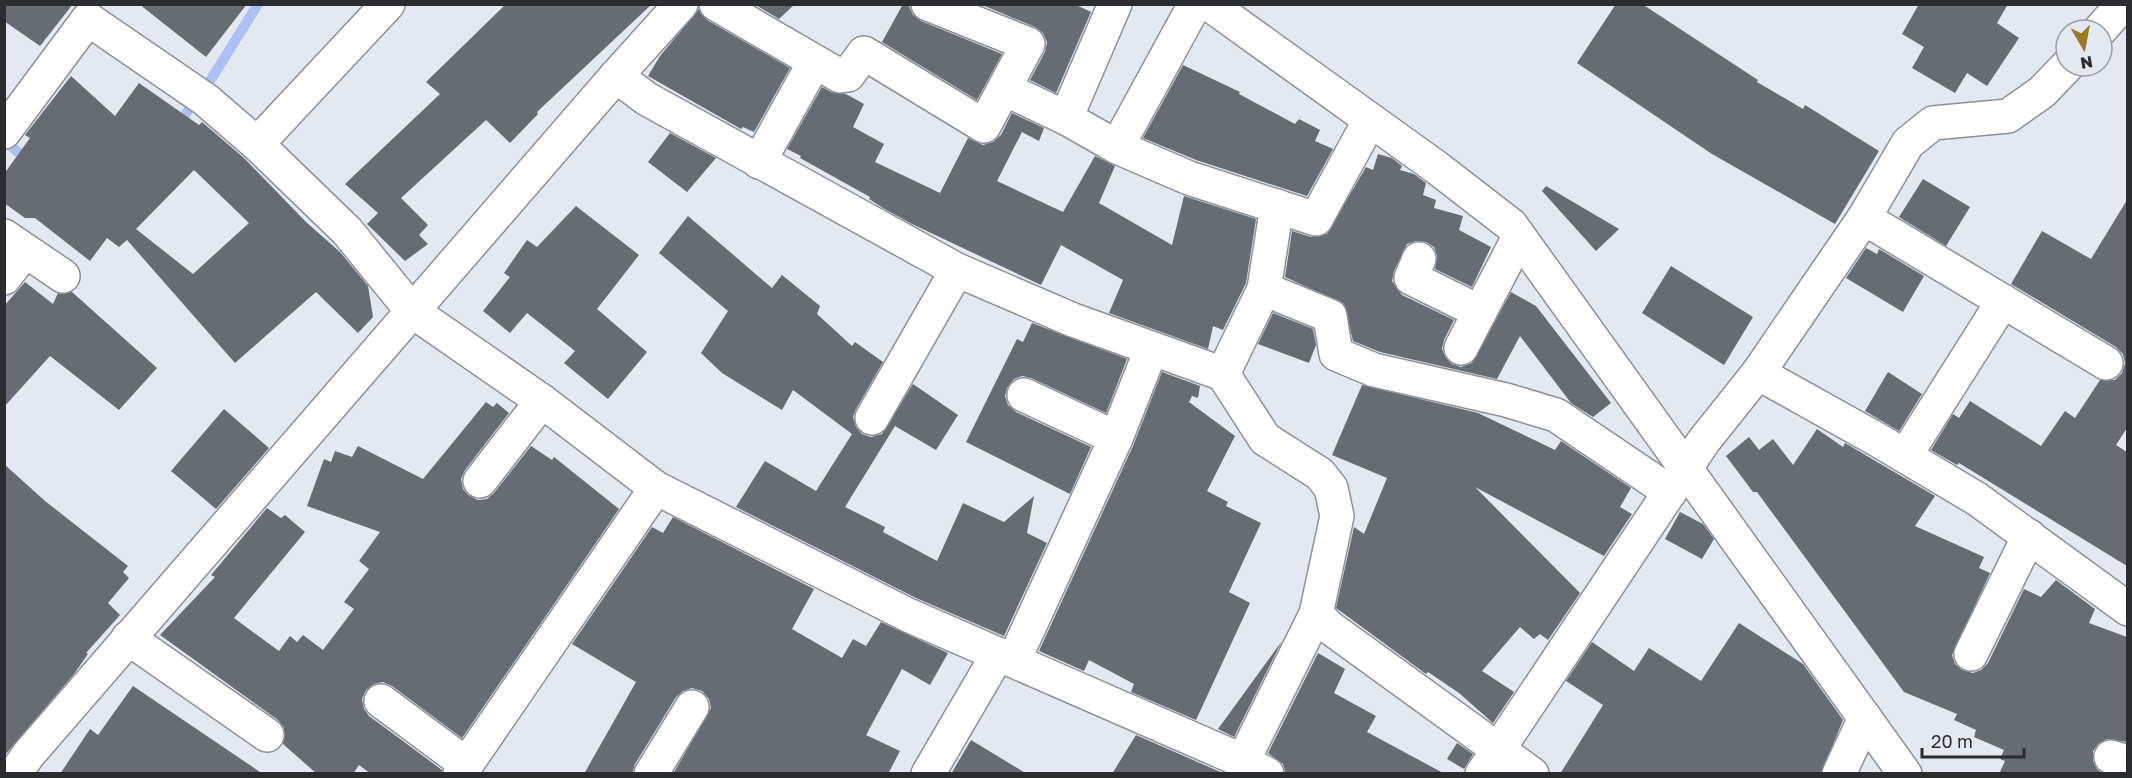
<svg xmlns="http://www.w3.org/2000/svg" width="2132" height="778" viewBox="0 0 2132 778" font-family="'Golos Text',sans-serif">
<rect width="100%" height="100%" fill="#e4e8f1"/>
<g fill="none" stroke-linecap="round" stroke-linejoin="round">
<g stroke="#abc1f5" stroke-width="10">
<path d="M210,81L258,4"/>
<path d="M177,127L190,108"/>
<path d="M11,146L29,162"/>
</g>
</g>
<g fill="#676b72" fill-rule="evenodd">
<path d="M4,4H73L40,46L4,21Z"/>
<path d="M139,4H247L206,57Z"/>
<path d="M506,4H652L537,112L538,114L510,143L486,120L401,198L428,225L419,235L428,244L405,261L367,224L378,213L345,184L440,94L426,82Z"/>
<path d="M754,4H795L779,19Z"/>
<path d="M903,4L909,6L913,15L921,21L1002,54L977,100L882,42Z"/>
<path d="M980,4H1074L1091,12L1056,93L1030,80L1045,52L1047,42L1043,33L1035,27Z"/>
<path d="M1616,4H1642L1758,80L1757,82L1803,109L1805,105L1879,151L1835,224L1712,154L1577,63Z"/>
<path d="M1919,4H2008L1997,23L2019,38L1987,86L1967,73L1955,93L1912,68L1924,47L1902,34Z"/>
<path d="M699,9L707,20L790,68L754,132L743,127L741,129L648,76L660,56Z"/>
<path d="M1183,65L1240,92L1239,94L1295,124L1299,119L1320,130L1315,141L1333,149L1307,196L1196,160L1143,138Z"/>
<path d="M71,76L115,116L139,83L199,125L202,122L244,158L306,222L340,252L368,286L373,317L358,333L316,292L235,363L127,240L119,247L107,238L90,261L35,218H25L4,203V174L30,138L25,135ZM194,170L249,223L193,274L136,229Z"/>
<path d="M822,87L831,92L846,94L864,104L853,127L884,144L875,162L940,193L968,138L983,145L993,142L1001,135L1012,113L1044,128L1039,141L1022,132L997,181L1063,212L1095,156L1115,166L1099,203L1172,245L1184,196L1256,219L1246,283L1223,330L1213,326L1208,349L1109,313L1123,280L1061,245L1041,285L912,224L883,208L869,199L870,197L800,158L801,156L787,149Z"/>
<path d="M670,133L716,158L687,192L648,162Z"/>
<path d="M1378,154L1392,158L1402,166L1400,170L1414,174L1426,183L1423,195L1436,200L1434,208L1463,216L1459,230L1491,247L1472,287L1435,269L1437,256L1434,247L1426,242L1416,241L1407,244L1394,271L1392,281L1402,295L1454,320L1444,340L1442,349L1446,358L1452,364L1461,367L1472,363L1511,292L1536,306L1611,403L1593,417L1571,403L1520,336L1497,379L1380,352L1353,341L1344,304L1285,277L1292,231L1311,237L1327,234L1366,167L1373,170Z"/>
<path d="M1923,179L1970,207L1946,246L1899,217Z"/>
<path d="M1546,186L1619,229L1596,251L1542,191Z"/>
<path d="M2127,200V428L2116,445L2127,452V566L1959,463L1957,465L1931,450L1953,414L1959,418L1970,401L2041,446L2065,411L2075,418L2100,380H2115L2122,373L2125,363L2123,354L2116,347L2011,284L2042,231L2091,259Z"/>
<path d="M576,206L639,255L597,309L647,352L608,399L564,363L575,351L527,313L510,333L483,311L510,277L504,273L527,240L537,247Z"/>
<path d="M688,216L772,288L782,275L820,306L817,314L852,346L855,342L883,362L856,409L853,417L856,427L862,434L871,437L882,434L913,384L958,415L936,450L895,426L845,507L885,527L883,532L937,561L963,503L1004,522L1034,496L1027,533L1047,543L1004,636L916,598L736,507L765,461L816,491L852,434L793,390L782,410L722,373L701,353L728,311L659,253Z"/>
<path d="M1866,248L1877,254L1879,249L1924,276L1903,312L1846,278Z"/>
<path d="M1671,266L1753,317L1724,365L1642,313Z"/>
<path d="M25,282L53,304L58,293L72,292L157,368L119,410L50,356L4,407V306Z"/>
<path d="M1273,313L1313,329L1316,345L1309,363L1258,344Z"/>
<path d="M1032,323L1127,359L1106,413L1031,378L1022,376L1014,379L1007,388L1005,396L1008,405L1016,412L1091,447L1070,494L966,442L1017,339L1023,342Z"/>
<path d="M1162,372L1200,386L1198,398L1192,396L1189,402L1235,436L1207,491L1228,502L1226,506L1261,523L1229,592L1250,603L1196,720L1131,692L1134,684L1089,660L1084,671L1039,651L1133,446Z"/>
<path d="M1888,372L1922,394L1899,431L1865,411Z"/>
<path d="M1362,385L1478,413L1555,450L1561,441L1631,488L1620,507L1632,514L1604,556L1475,487L1580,593L1548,640L1540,634L1534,639L1520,627L1482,671L1514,692L1493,723L1459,693L1428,672L1426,674L1336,608L1354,527L1364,534L1387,478L1332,455Z"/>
<path d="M486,402L493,407L497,403L509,413L465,470L461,479L463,489L468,495L478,500L487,499L494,493L531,446L552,460L554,457L619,509L462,738L392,686L383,682L374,684L366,690L362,699L364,709L369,716L442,770L441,774H371L359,765L353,774H317L283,744L284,728L278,720L160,635L215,577L211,575L267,508L281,518L285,515L305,532L234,618L279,651L290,636L297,642L303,635L323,650L354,609L344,602L369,569L359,561L380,532L307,506L324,459L331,462L335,451L352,457L358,446L423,479Z"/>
<path d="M224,409L269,448L216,509L171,471Z"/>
<path d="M1817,429L1843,447L1845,443L1935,496L1915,526L1984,557L1979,568L1990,573L1952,655L1955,664L1962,670L1973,673L1981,670L1988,663L2024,589L2041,597L2056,580L2095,609L2089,623L2127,637V742L2107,739L2098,744L2093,751V761L2097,769L2103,774H1999L2005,761L2000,759L2004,750L1974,737L1976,730L1954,720L1957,714L1904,692L1757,492H1753L1726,456L1749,437L1759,450L1773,439L1793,465Z"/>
<path d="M4,464L45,501L128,566L123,572L129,578L108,603L120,615L86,653L88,654L74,674L4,756Z"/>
<path d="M1680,512L1703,524L1714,539L1702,559L1665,539Z"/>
<path d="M673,517L814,589L792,629L842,658L853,639L866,646L881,622L948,653L930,685L902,669L866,735L900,751L888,774H673L711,708L709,699L702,691L692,688L683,691L676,697L635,764L632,774H584L636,682L572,644L652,527L663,533Z"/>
<path d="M1739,623L1803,664L1843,720L1821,774H1560L1603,705L1566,681L1592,642L1634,671L1649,648L1701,681Z"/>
<path d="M1282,641L1234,737L1218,729Z"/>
<path d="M1318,653L1345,669L1334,693L1376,716L1367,732L1445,774H1286L1283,764L1268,753Z"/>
<path d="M133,686L263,774H60L90,729L98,735Z"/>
<path d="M1136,735L1225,774H1112Z"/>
<path d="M971,740L1027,774H951Z"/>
<path d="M1457,743L1473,754L1464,769L1447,759Z"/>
</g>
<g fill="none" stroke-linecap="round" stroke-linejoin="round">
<defs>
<g id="minor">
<path d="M716,4L840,76L848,75L864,53L984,126L1028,44L928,4"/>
<path d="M1115,4L1066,118L1117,147L1189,178L1316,219L1370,120"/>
<path d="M1209,4L1436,167L1511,225L1905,774"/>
<path d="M2100,30L2123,4"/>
<path d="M616,76L647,99L957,270L1073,320L1223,374L1265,439L1320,474L1331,488L1337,516L1316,614L1329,627L1532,774"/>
<path d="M1005,89L1066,118"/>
<path d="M4,132L88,19L206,100L257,144L347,231L412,311L542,401L656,488L908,615L1243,761L1267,774"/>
<path d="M257,144L388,4"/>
<path d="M1117,147L1195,4"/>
<path d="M759,162L814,63"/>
<path d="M1864,218L2106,363"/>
<path d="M4,236L63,276"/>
<path d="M1419,259L1411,278L1480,312"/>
<path d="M4,278L25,251"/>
<path d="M1264,289L1330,316L1336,354L1374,370L1506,400L1556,415L1670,492"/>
<path d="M1461,348L1519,237"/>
<path d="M1758,373L1878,440L1977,499L2128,609"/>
<path d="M1223,374L1264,289L1277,206"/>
<path d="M1024,395L1116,438"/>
<path d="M872,418L957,270"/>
<path d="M1905,456L2003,301"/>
<path d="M480,481L542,401"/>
<path d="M128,638L267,735"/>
<path d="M1971,654L2029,536"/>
<path d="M1014,660L1116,438L1151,350"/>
<path d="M381,701L466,764"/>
<path d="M2111,757L2128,762"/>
<path d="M1243,761L1316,614"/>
<path d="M15,774L28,755L616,76L681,4"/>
<path d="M460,774L656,488"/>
<path d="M651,774L692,707"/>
<path d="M928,774L998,654"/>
<path d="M1482,774L1703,442L1758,373L1864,218L1908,143L1933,123L2008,116L2042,92L2067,66"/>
<path d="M1839,774L1865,718"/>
</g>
</defs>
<use href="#minor" stroke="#8d9098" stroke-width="36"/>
<use href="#minor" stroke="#fff" stroke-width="33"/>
</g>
<rect width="2132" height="778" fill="none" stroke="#2a2c2f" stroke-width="12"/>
<g transform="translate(2084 48) rotate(170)"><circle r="28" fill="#e4e8f1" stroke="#9a9da3" stroke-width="1.5"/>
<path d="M0-4.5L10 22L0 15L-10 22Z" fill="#9b7a24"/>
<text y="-9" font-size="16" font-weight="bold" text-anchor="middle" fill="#2a2c2f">N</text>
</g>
<path d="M1922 748v9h102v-9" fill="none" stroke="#2a2c2f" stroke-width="3"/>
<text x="1931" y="748" font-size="18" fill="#2a2c2f" stroke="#e4e8f1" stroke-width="4.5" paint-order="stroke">20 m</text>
</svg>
